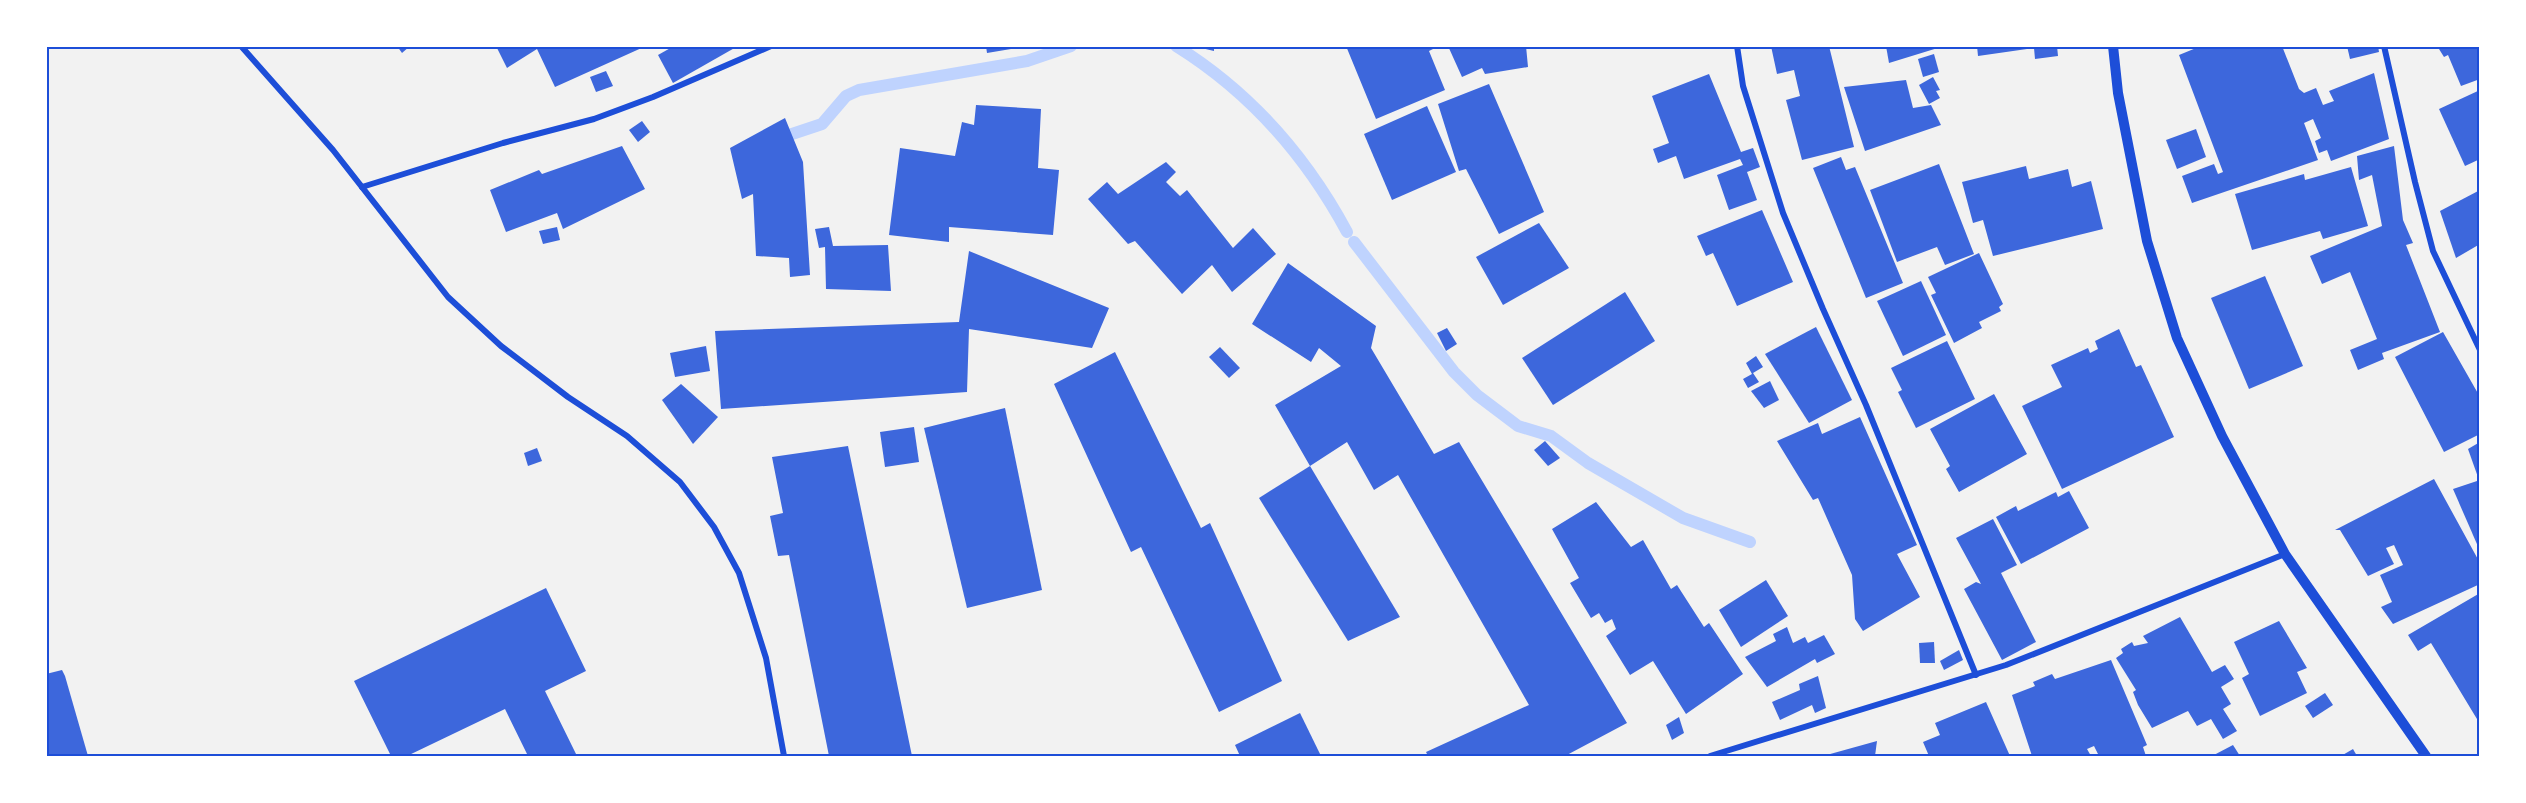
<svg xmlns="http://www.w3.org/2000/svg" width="2526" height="803" viewBox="0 0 2526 803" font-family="Mulish,sans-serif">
<rect width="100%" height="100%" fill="#f2f2f2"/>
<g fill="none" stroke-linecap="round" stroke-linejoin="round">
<g stroke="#bfd3fe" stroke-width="12">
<path d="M1176,46C1250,92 1306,156 1347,232"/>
<path d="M792,134L822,124L846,96L859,90L1027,61L1071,46"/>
<path d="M1354,242L1454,372L1477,395L1518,426L1551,436L1588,463L1683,518L1750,542"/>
</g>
</g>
<g fill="#3d67dc">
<path d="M397,46H410L402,53Z"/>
<path d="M496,46H646L555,87L537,49L507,68Z"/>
<path d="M674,46H738L673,83L658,55Z"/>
<path d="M986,46H1017V48L987,53Z"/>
<path d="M1193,46H1214V51Z"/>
<path d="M1346,46H1439L1429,51L1445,90L1376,119Z"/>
<path d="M1448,46H1526L1528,67L1485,74L1482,68L1462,77Z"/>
<path d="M1771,46H1829L1854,147L1802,160L1786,100L1800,96L1794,70L1777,74Z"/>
<path d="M1886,46H1941V47L1889,63Z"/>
<path d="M1977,46H2057L2058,56L2035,59L2034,48L1978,56Z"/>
<path d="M2201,46H2282L2299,89L2304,93L2316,88L2323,105L2334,101L2329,91L2374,73L2389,139L2331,161L2327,150L2319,153L2315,141L2321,138L2313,119L2304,123L2318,160L2192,203L2182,176L2214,164L2218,174L2223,172L2179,55Z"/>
<path d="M2347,46H2378L2379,52L2350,59Z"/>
<path d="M2444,46H2480V79L2461,86L2448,55L2444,57L2439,49Z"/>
<path d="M1934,54L1939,72L1923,77L1918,59Z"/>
<path d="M606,71L613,86L596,92L590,77Z"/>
<path d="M1709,74L1741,152L1753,148L1760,167L1747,172L1757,200L1729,210L1717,175L1743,165L1740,159L1684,179L1676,156L1658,163L1653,149L1669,143L1652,96Z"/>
<path d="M1933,77L1940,90L1936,91L1940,98L1929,104L1919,85Z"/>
<path d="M1906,80L1913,108L1931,105L1941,125L1865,151L1844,87Z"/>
<path d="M1489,84L1544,212L1499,234L1466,169L1459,171L1438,104Z"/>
<path d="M2480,90V159L2465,166L2439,109Z"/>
<path d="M976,105L1041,109L1038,168L1059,170L1053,235L949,227V242L889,235L900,148L955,156L962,122L974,125Z"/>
<path d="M1427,106L1456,172L1392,200L1364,134Z"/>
<path d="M785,118L803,162L810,275L790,277L789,258L756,256L753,194L742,199L730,148Z"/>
<path d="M642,121L650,132L638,142L629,130Z"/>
<path d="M2196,129L2206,157L2177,169L2166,140Z"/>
<path d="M622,146L645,189L563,229L557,213L506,232L490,190L539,170L542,174Z"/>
<path d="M2394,146L2403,220L2413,243L2406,245L2440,332L2382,353L2384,359L2358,370L2350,350L2377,339L2350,272L2322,284L2310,256L2382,226L2372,175L2359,180L2357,156Z"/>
<path d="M1841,157L1846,170L1855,167L1903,283L1866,298L1813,168Z"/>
<path d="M1166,162L1176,172L1166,182L1180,196L1187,190L1233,248L1253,228L1276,254L1232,292L1212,265L1182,294L1135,241L1128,244L1088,199L1107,182L1118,194Z"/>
<path d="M1939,164L1974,254L1945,265L1937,247L1897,262L1870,190Z"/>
<path d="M2026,166L2029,179L2068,169L2072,187L2091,181L2103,229L1993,256L1983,220L1973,223L1962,182Z"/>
<path d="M2351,167L2368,226L2323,239L2320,231L2252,250L2235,194L2304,174L2305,180Z"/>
<path d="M2480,190V244L2456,258L2440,211Z"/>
<path d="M1762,210L1793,282L1737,306L1713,253L1706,256L1697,236Z"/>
<path d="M1539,223L1569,268L1503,305L1476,257Z"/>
<path d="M557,227L560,240L543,244L539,231Z"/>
<path d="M829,227L833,246L888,245L891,291L826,289L825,247L819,248L815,229Z"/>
<path d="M969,251L1109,308L1092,348L969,329L967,392L721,409L715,331L959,322Z"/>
<path d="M1979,253L2003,304L1999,307L2001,311L1979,322L1982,328L1954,343L1931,295L1936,293L1928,277Z"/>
<path d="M1288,263L1376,326L1371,348L1434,454L1459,442L1627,723L1565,756H1428L1426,752L1529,705L1398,475L1374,490L1347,442L1310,466L1275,405L1341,366L1319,348L1311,362L1252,324Z"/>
<path d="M2265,276L2303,366L2249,389L2211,298Z"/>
<path d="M1921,281L1946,335L1903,356L1877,301Z"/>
<path d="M1625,292L1655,341L1553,405L1522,358Z"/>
<path d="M1816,327L1852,400L1809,423L1765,354Z"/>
<path d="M1447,328L1457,344L1446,351L1437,333Z"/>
<path d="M2119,329L2136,367L2141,365L2174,437L2062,489L2022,406L2062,387L2051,365L2088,348L2090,353L2098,349L2095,341Z"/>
<path d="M2443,332L2480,397V401L2477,402L2480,407V434L2444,452L2395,357Z"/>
<path d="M1947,341L1975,399L1916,428L1898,392L1902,390L1891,368Z"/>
<path d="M706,346L710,371L675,377L670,353Z"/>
<path d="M1220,347L1240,368L1229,378L1209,357Z"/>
<path d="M1115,352L1201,528L1210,523L1282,681L1219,712L1141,547L1131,552L1054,384Z"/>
<path d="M1756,356L1763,367L1753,373L1759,382L1748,388L1743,379L1752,374L1746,363Z"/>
<path d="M1770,381L1779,400L1764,408L1751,391Z"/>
<path d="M681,384L718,417L693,444L662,400Z"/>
<path d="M1994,394L2027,454L1959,492L1946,469L1950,466L1930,429Z"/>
<path d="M1005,408L1042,590L967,608L924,428Z"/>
<path d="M1860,417L1917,545L1897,554L1920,597L1863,631L1855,619L1852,575L1818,498L1813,500L1777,441L1818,423L1822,434Z"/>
<path d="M914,427L919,462L885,467L880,432Z"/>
<path d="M1545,441L1560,458L1548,466L1534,450Z"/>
<path d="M2480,442V480H2479L2468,449Z"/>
<path d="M848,446L912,756H829L789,555L778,556L770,516L783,513L772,457Z"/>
<path d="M537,448L542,461L528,466L524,453Z"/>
<path d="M1310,466L1400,617L1348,641L1259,498Z"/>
<path d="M2434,479L2480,563V584L2393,624L2381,607L2392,602L2380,575L2403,565L2394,545L2386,548L2394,564L2368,576L2340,530H2335Z"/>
<path d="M2480,480V551L2453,489Z"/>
<path d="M2069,491L2089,528L2021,564L1996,517L2016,506L2018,511L2056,492L2058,497Z"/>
<path d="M1596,502L1631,547L1643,540L1671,589L1677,585L1704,627L1709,623L1743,674L1686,714L1653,661L1630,675L1606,636L1616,629L1612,619L1605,623L1599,613L1591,618L1570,583L1579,578L1552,529Z"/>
<path d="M1993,519L2017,565L2001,573L2036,642L2002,660L1964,589L1976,582L1981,584L1956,538Z"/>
<path d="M1766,580L1788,616L1741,647L1719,610Z"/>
<path d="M546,588L586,671L545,691L577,756H528L505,709L407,756H391L354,681Z"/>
<path d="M2480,593V724L2431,643L2418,651L2408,635Z"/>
<path d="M2180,617L2212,672L2225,665L2234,679L2221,687L2231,704L2223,709L2237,731L2223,739L2211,719L2197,726L2188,711L2152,728L2138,705L2133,692L2136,690L2116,658L2123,653L2121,649L2132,642L2134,646L2148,643L2143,636Z"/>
<path d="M2279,621L2307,668L2297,672L2307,693L2260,716L2242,678L2249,674L2234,642Z"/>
<path d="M1787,627L1793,643L1805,637L1808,643L1824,635L1835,654L1817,663L1815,659L1767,687L1745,657L1776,641L1773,634Z"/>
<path d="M1934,642L1935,663H1920L1919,643Z"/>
<path d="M1959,650L1963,660L1944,670L1940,661Z"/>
<path d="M2111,660L2147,745L2143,747L2146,756H2099L2094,746L2087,749L2091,756H2032L2012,695L2035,686L2033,682L2052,674L2055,679Z"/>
<path d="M62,670L65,676L88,756H46V674Z"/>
<path d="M1818,676L1826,708L1815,713L1812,705L1780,720L1772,702L1800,690L1799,684Z"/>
<path d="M2325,693L2333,705L2313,718L2305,706Z"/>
<path d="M1986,702L2010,756H1929L1923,742L1940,735L1935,723Z"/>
<path d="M1300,713L1321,756H1240L1235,745Z"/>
<path d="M1679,717L1684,733L1672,740L1666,725Z"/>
<path d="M1877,741L1875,756H1823Z"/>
<path d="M2233,745L2240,756H2212Z"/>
<path d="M2353,749L2357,756H2341Z"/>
</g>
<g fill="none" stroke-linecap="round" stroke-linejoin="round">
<g stroke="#1d4ed8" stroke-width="6">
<path d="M241,46L333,150L448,297L501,346L568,397L627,436L680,482L714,527L739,573L766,658L784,756"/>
<path d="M1737,46L1743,86L1783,213L1823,309L1866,405L1976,675"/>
<path d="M2384,46L2415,182L2433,251L2480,350"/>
<path d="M362,187L503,143L594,119L653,97L771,46"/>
<path d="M1710,756L2006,665L2285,554"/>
</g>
<path stroke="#1d4ed8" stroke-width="10" d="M2113,46L2118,93L2147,241L2177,338L2222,436L2285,554L2426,756"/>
</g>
<rect width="2526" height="803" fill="none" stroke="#ffffff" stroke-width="96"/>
<rect x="48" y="48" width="2430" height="707" fill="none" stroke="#1d4ed8" stroke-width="2"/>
</svg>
